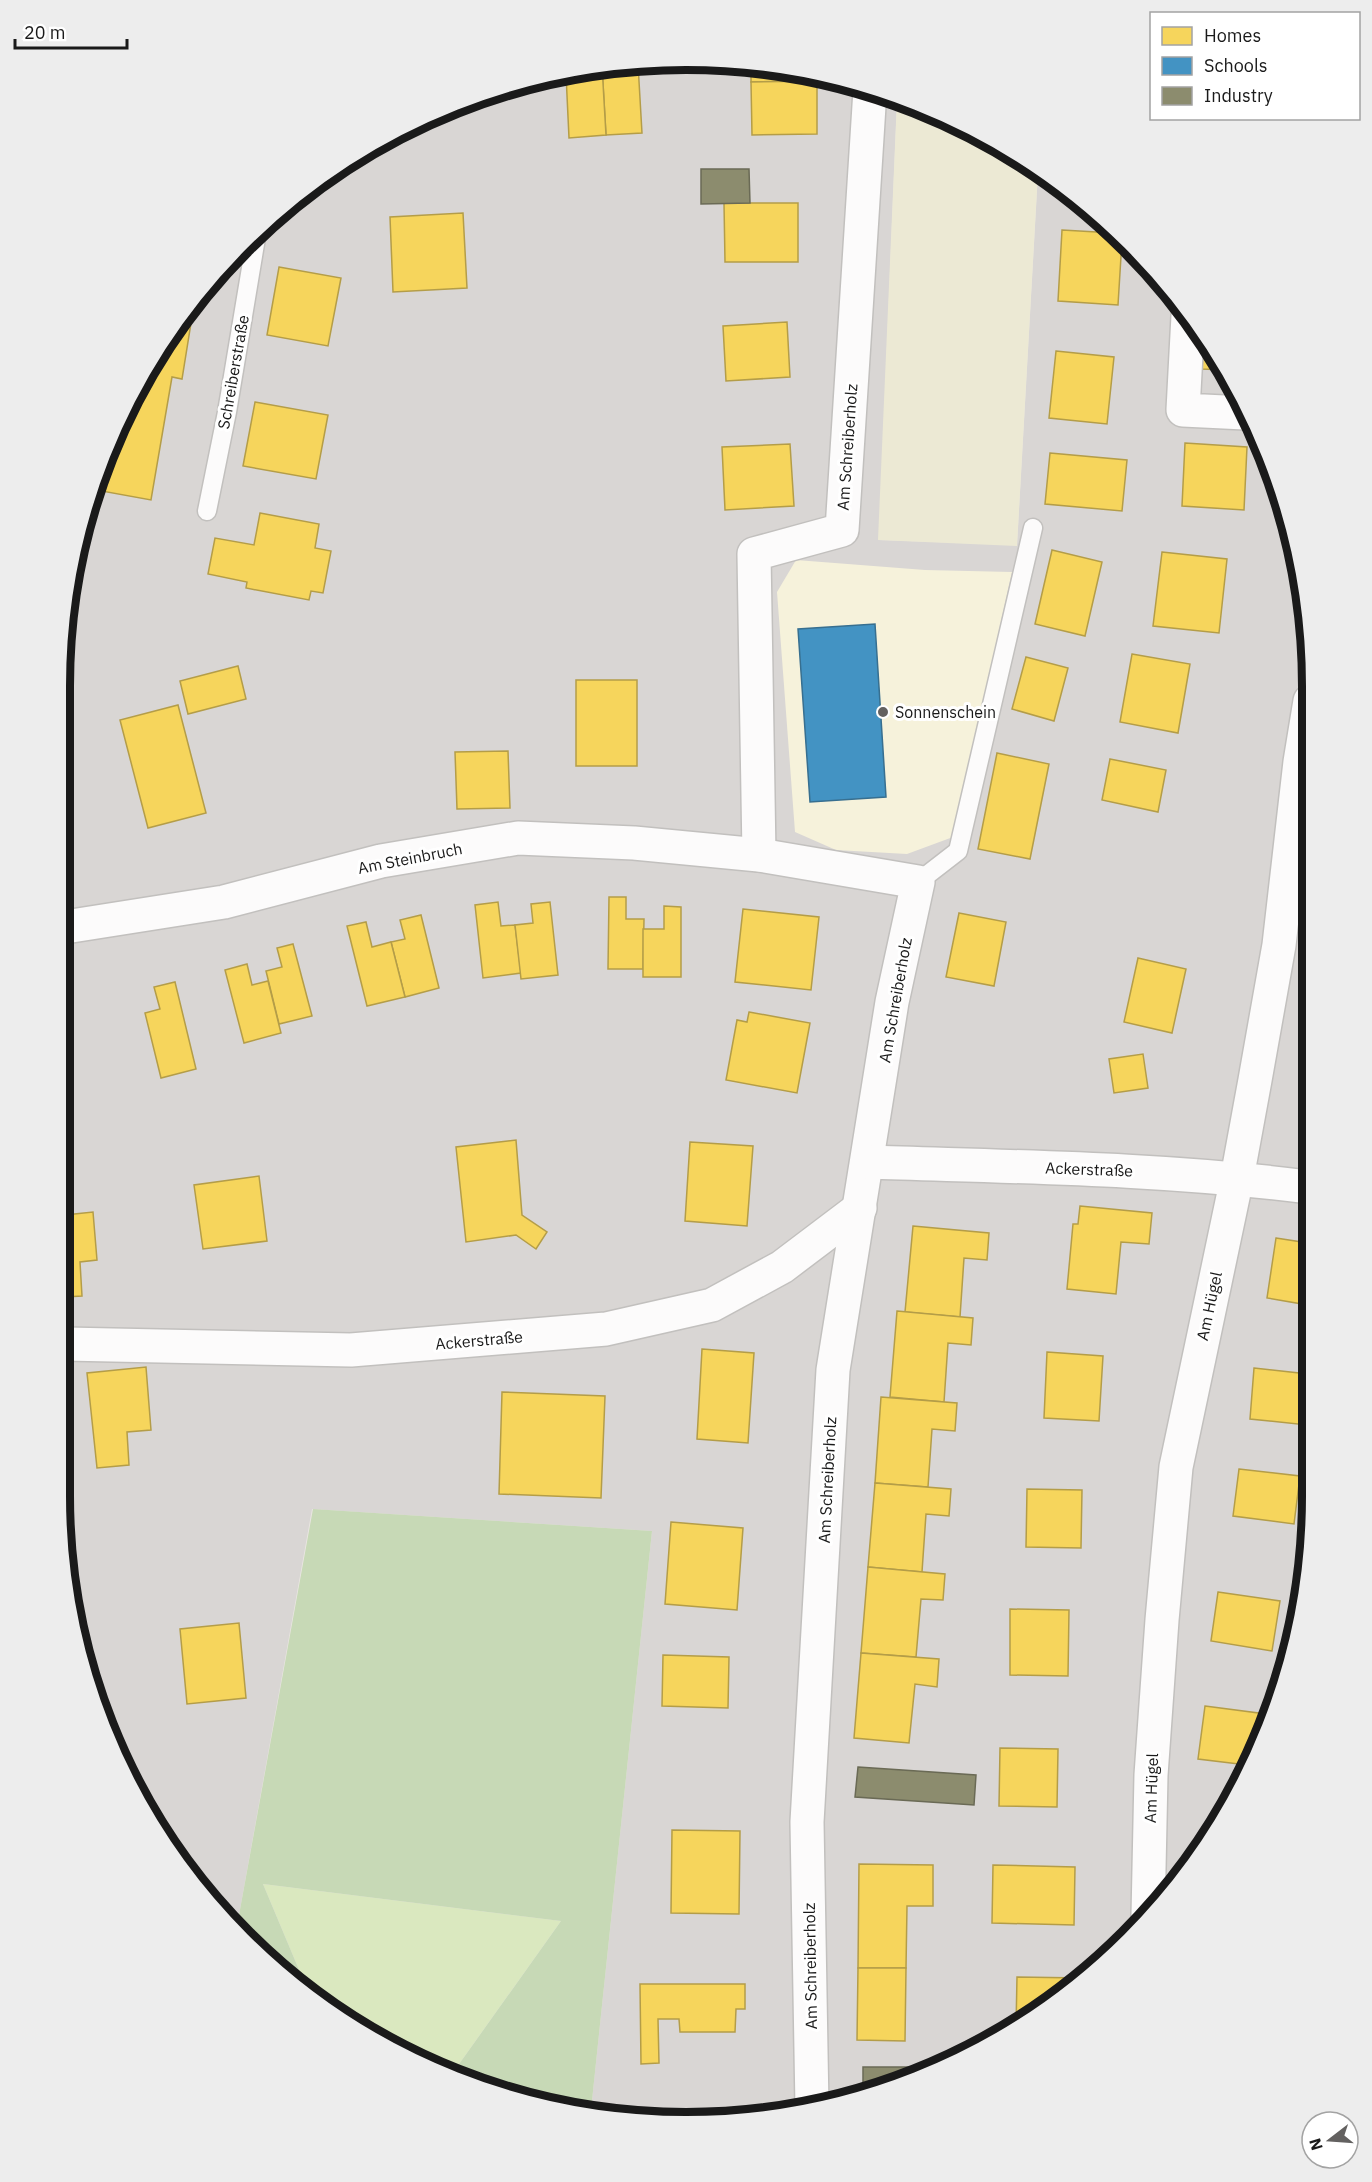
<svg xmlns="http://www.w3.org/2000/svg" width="1372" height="2182" viewBox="0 0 1372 2182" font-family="'IBM Plex Sans',sans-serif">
<rect width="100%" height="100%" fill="#eae6e2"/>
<path fill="#d9d6d4" d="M727,61L848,81L897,100L879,540L1017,545L1038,172L1067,190L1157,274L1228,373L1291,524L1311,645L1307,1577L1264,1735L1182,1877L1128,1939L1034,2016L963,2058L848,2101L767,2117L645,2121L591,2110L652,1531L312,1509L239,1915L227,1919L166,1844L93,1697L65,1578V605L108,447L190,305L274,215L373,144L485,93L605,65Z"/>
<path fill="#f6f2db" d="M796,560L925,570L1012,572L953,837L907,854L836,850L795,832L777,592Z"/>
<path fill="#ece9d4" d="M897,100L963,125L1038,172L1017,546L878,540Z"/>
<path fill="#dae8bf" d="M263,1884L561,1921L452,2074L373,2038L310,1996Z"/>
<path fill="#c7d9b6" d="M313,1509L652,1531L591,2110L484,2089L452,2074L561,1921L263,1884L310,1996L243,1938L227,1919L239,1915Z"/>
<g fill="#f6d55c" stroke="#b49d48" stroke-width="1.5">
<path d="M638,64L642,133L606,135L602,66Z"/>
<path d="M751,65L817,76V81L751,82Z"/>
<path d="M602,66L606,135L569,138L566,74Z"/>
<path d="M817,81V134L752,135L751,82Z"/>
<path d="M724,203H798V262H725Z"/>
<path d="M463,213L467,288L393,292L390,217Z"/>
<path d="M1062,230L1114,233L1122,240L1118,305L1058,301Z"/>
<path d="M279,267L341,278L328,346L267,335Z"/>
<path d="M180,321L191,323L182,379L172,377L151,500L96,490L108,447Z"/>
<path d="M787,322L790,377L726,381L723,326Z"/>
<path d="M1204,339L1226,370L1202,369Z"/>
<path d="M1056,351L1114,357L1107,424L1049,418Z"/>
<path d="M255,402L328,415L316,479L243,466Z"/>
<path d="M1185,443L1247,447L1244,510L1182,506Z"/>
<path d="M790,444L794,506L725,510L722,447Z"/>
<path d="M1050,453L1127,460L1122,511L1045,504Z"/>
<path d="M260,513L319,524L315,548L331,551L323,593L311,591L309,600L246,588L247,582L208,574L215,538L254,545Z"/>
<path d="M1052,550L1102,562L1085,636L1035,624Z"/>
<path d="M1162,552L1227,559L1219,633L1153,626Z"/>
<path d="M1132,654L1190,664L1178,733L1120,722Z"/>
<path d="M1026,657L1068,668L1054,721L1012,709Z"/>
<path d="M238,666L246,699L188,714L180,681Z"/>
<rect x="576" y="680" width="61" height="86"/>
<path d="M178,705L206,813L148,828L120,720Z"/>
<path d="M508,751L510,808L457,809L455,752Z"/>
<path d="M997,753L1049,764L1030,859L978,849Z"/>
<path d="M1110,759L1166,770L1158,812L1102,800Z"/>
<path d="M609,897H626V919H644L643,969H608Z"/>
<path d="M498,902L501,926L515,925L521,973L483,978L475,905Z"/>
<path d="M550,902L558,975L521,979L515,925L533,923L531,904Z"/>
<path d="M664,906L681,907V977H643V929H664Z"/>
<path d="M743,909L819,917L811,990L735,982Z"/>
<path d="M959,913L1006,922L994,986L946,977Z"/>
<path d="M421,915L439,988L405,997L391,942L405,939L400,920Z"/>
<path d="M366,922L372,947L391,942L405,997L367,1006L347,926Z"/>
<path d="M293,944L312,1016L279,1024L266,971L282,967L277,948Z"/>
<path d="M1138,958L1186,969L1172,1033L1124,1022Z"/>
<path d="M247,964L252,985L268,981L281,1033L244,1043L225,970Z"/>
<path d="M175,982L196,1069L161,1078L145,1013L160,1009L154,987Z"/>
<path d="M749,1012L810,1023L797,1093L726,1080L737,1020L747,1022Z"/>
<path d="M1143,1054L1148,1088L1114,1093L1109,1059Z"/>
<path d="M1309,1101V1136L1302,1135Z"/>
<path d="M516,1140L522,1215L547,1232L536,1249L516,1235L466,1242L456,1147Z"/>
<path d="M690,1142L753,1146L747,1226L685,1221Z"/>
<path d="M259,1176L267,1241L203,1249L194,1185Z"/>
<path d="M1080,1206L1152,1213L1149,1244L1121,1242L1116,1294L1067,1289L1073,1224H1078Z"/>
<path d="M93,1212L97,1260L80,1262L82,1296L65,1297V1215Z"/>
<path d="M913,1226L989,1233L987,1260L964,1258L960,1317L905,1312Z"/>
<path d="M1276,1238L1308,1243V1305L1267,1298Z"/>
<path d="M897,1311L973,1318L971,1345L948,1343L944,1402L890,1397Z"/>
<path d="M702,1349L754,1353L748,1443L697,1439Z"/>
<path d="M1047,1352L1103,1356L1099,1421L1044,1418Z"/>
<path d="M146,1367L151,1430L127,1432L129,1465L97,1468L87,1373Z"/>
<path d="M1254,1368L1308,1374L1307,1425L1250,1419Z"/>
<path d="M502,1392L605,1396L601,1498L499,1494Z"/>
<path d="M881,1397L957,1403L955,1431L932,1429L928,1487L875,1483Z"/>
<path d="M1239,1469L1300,1476L1294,1524L1233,1516Z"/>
<path d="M875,1483L951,1489L949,1516L926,1514L922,1572L868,1567Z"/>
<path d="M1027,1489L1082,1490L1081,1548L1026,1547Z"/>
<path d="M671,1522L743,1528L737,1610L665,1604Z"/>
<path d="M868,1567L945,1574L943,1600L921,1599L916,1657L861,1653Z"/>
<path d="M1218,1592L1280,1601L1272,1651L1211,1641Z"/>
<path d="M1010,1609L1069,1610L1068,1676L1010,1675Z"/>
<path d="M239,1623L246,1698L187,1704L180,1629Z"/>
<path d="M861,1653L939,1659L937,1687L915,1684L909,1743L854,1738Z"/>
<path d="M663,1655L729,1657L728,1708L662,1706Z"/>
<path d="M1205,1706L1266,1714L1263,1738L1247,1765L1198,1759Z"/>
<path d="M1000,1748L1058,1749L1057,1807L999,1806Z"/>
<path d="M672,1830L740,1831L739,1914L671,1913Z"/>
<path d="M859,1864L933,1865V1906H907L906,1968H858Z"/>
<path d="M993,1865L1075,1867L1074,1925L992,1923Z"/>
<path d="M858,1968H906L905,2041L857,2040Z"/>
<path d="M1017,1977L1081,1978L1034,2016L1016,2027Z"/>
<path d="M640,1984H745V2009H736L735,2032H680L679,2019H658L659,2063L641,2064Z"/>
</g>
<path fill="#4393c3" stroke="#376f90" stroke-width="1.5" d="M875,624L886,797L810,802L798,629Z"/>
<g fill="#8c8c6e" stroke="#6a6a55" stroke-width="1.5">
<path d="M718,62L686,65V63Z"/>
<path d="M701,169H749L750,203L701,204Z"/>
<path d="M858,1767L976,1775L974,1805L855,1797Z"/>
<path d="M863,2067H937L863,2095Z"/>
</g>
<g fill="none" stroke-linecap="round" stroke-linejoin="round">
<defs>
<g id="lane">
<path d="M207,511L227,412L257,232"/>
<path d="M918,882L958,851L1033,528"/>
</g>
<g id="street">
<path d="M1188,316L1183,410L1245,413"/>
<path d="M759,855L754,554L842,530L870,90"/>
<path d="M65,927L224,902L381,861L518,838L634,843L759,855L918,882L892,1002L833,1370L807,1822L812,2108"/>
<path d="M868,1162C1016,1167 1161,1168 1308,1187"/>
<path d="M65,1344L351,1350L606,1329L712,1305L782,1267L860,1208"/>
<path d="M1148,1916L1151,1775L1162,1620L1176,1467L1237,1178L1255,1080L1279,945L1300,762L1310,701"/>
</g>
</defs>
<use href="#lane" stroke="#c2c0be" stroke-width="21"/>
<use href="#street" stroke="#c2c0be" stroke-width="36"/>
<use href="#lane" stroke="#fcfbfb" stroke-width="18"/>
<use href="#street" stroke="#fcfbfb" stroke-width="33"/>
</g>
<circle fill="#636160" stroke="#fff" stroke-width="2" cx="883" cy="712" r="6"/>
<g text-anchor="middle" stroke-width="6" stroke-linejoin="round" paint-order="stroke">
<g font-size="16" fill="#1a1a1a" stroke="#fff">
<text transform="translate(233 372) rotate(-80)" y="6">Schreiberstraße</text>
<text transform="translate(847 447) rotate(-86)" y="6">Am Schreiberholz</text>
<text transform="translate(410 858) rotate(-11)" y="6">Am Steinbruch</text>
<text transform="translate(895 1000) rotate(-80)" y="6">Am Schreiberholz</text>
<text transform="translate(1089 1169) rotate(2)" y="6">Ackerstraße</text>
<text transform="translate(1209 1306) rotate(-78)" y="6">Am Hügel</text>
<text transform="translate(479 1340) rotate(-5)" y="6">Ackerstraße</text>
<text transform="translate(827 1480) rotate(-87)" y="6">Am Schreiberholz</text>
<text transform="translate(1151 1788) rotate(-88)" y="6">Am Hügel</text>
<text transform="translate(810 1966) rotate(-91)" y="6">Am Schreiberholz</text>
</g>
<g font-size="16" fill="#1a1a1a" stroke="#fff" text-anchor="start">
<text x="895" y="718">Sonnenschein</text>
</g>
</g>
<path d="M0 0H1372V2182H0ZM686 70H686A616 616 0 0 1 1302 686V1496A616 616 0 0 1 686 2112H686A616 616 0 0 1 70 1496V686A616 616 0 0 1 686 70Z" fill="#ededed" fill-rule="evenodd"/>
<path fill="none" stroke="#1a1a1a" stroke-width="8" d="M686 70H686A616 616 0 0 1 1302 686V1496A616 616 0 0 1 686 2112H686A616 616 0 0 1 70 1496V686A616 616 0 0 1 686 70Z"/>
<rect x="1150" y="12" width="210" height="108" fill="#ffffff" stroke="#a3a3a3" stroke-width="1.5"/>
<rect x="1162" y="27" width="30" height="18" fill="#f6d55c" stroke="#a3a3a3" stroke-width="1.5"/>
<text x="1204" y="42" font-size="18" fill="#1a1a1a">Homes</text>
<rect x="1162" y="57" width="30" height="18" fill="#4393c3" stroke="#a3a3a3" stroke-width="1.5"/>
<text x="1204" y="72" font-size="18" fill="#1a1a1a">Schools</text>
<rect x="1162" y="87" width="30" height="18" fill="#8c8c6e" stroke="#a3a3a3" stroke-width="1.5"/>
<text x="1204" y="102" font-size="18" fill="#1a1a1a">Industry</text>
<g transform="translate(1330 2140) rotate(253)"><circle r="28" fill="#ffffff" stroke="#a3a3a3" stroke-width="1.5"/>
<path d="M0-4.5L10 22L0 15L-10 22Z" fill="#636160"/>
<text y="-9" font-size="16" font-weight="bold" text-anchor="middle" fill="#1a1a1a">N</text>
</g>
<path d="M15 39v9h112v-9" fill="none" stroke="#1a1a1a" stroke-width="3"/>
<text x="24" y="39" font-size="18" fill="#1a1a1a" stroke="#ffffff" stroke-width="4.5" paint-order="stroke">20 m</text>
</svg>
